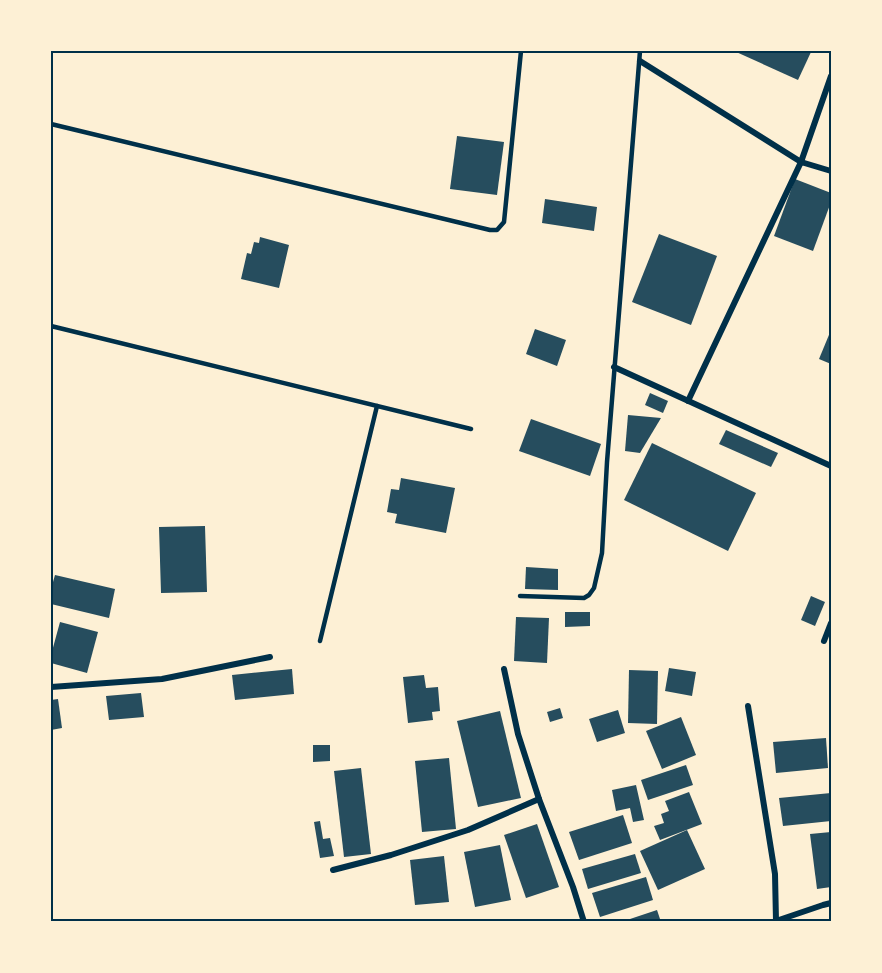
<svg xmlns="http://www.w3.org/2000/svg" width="882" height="973" viewBox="0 0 882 973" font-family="'Playfair Display',serif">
<rect width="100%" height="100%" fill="#fdf0d5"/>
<g fill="#264d5e">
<path d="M734,51H809L811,52L798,80Z"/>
<path d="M457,136L504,142L497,195L450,189Z"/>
<path d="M795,179L831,193V202L813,251L774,236Z"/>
<path d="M545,199L597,207L594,231L542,223Z"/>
<path d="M659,234L717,256L691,325L632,302Z"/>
<path d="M260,237L289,245L279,288L241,279L247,253L251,254L254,242L259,243Z"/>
<path d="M535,329L566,340L557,366L526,354Z"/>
<path d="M831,330V364L819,359Z"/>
<path d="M650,393L668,401L663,413L645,405Z"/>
<path d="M628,415L661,418L640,453L625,451Z"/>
<path d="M531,419L601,444L590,476L519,451Z"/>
<path d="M726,430L778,453L771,467L719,444Z"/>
<path d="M652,443L756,493L728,551L624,500Z"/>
<path d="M401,478L455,488L446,533L395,523L397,514L387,512L391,489L399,490Z"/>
<path d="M205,526L207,592L161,593L159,527Z"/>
<path d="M526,567L558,569V590L525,589Z"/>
<path d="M55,575L115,589L109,618L51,604V589Z"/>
<path d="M811,596L825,602L815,626L801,620Z"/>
<path d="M565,612H590V626L565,627Z"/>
<path d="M516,617L549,618L547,663L514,661Z"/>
<path d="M60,622L98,632L87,673L51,663V655Z"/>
<path d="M669,668L696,672L692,696L665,691Z"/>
<path d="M292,669L294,694L235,700L232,675Z"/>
<path d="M629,670L658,671L657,724L628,723Z"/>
<path d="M424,675L426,688L438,687L440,711L432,712L433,720L408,723L403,677Z"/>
<path d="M141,693L144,717L109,720L106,696Z"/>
<path d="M58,699L62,728L51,730V700Z"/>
<path d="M560,708L563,718L550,722L547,712Z"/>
<path d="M618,710L625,733L597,742L589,719Z"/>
<path d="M500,711L521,798L478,807L457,721Z"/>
<path d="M681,717L696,755L662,769L646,731Z"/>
<path d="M826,738L828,768L776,773L773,742Z"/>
<path d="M313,745H330V761L313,762Z"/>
<path d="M449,758L456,829L422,832L415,761Z"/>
<path d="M686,765L693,785L648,800L641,780Z"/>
<path d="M361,768L371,854L344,857L334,771Z"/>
<path d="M636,785L644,820L633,822L630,808L616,811L612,790Z"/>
<path d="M689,792L702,824L660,840L654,826L664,823L661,814L669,811L665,801Z"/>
<path d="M831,793V821L783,826L779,798Z"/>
<path d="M623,815L632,843L579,860L569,832Z"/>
<path d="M320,821L323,839L330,838L334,856L320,858L314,822Z"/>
<path d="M537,824L559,887L526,898L504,835Z"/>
<path d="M687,830L705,869L658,890L640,851Z"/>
<path d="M831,832V887L817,889L810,834Z"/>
<path d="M500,845L511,900L475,907L464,852Z"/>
<path d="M635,854L641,873L588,889L582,869Z"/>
<path d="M444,856L449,902L415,905L410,860Z"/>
<path d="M646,877L653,900L600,917L592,893Z"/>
<path d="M657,910L661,922H621Z"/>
</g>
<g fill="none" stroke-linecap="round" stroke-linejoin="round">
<g stroke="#003049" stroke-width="4.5">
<path d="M51,124L490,230H497L504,222L521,51"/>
<path d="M51,326L471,429"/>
<path d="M520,596L584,598L589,595L594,588L602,553L607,462L640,51"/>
<path d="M320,641L377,406"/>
</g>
<g stroke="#003049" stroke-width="6">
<path d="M640,61L801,162L831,76"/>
<path d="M614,367L831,466"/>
<path d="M688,401L801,162L831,171"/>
<path d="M824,641L831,623"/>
<path d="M504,669L518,734L539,799L573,887L584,922"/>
<path d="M51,687L162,679L270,657"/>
<path d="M748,706L775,874L776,921"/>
<path d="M333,870L391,855L468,830L539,799"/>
<path d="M773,922L823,905L831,903"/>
</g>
</g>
<rect width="882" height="973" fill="none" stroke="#fdf0d5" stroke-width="105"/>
<rect x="52" y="52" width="778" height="868" fill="none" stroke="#003049" stroke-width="2"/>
</svg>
